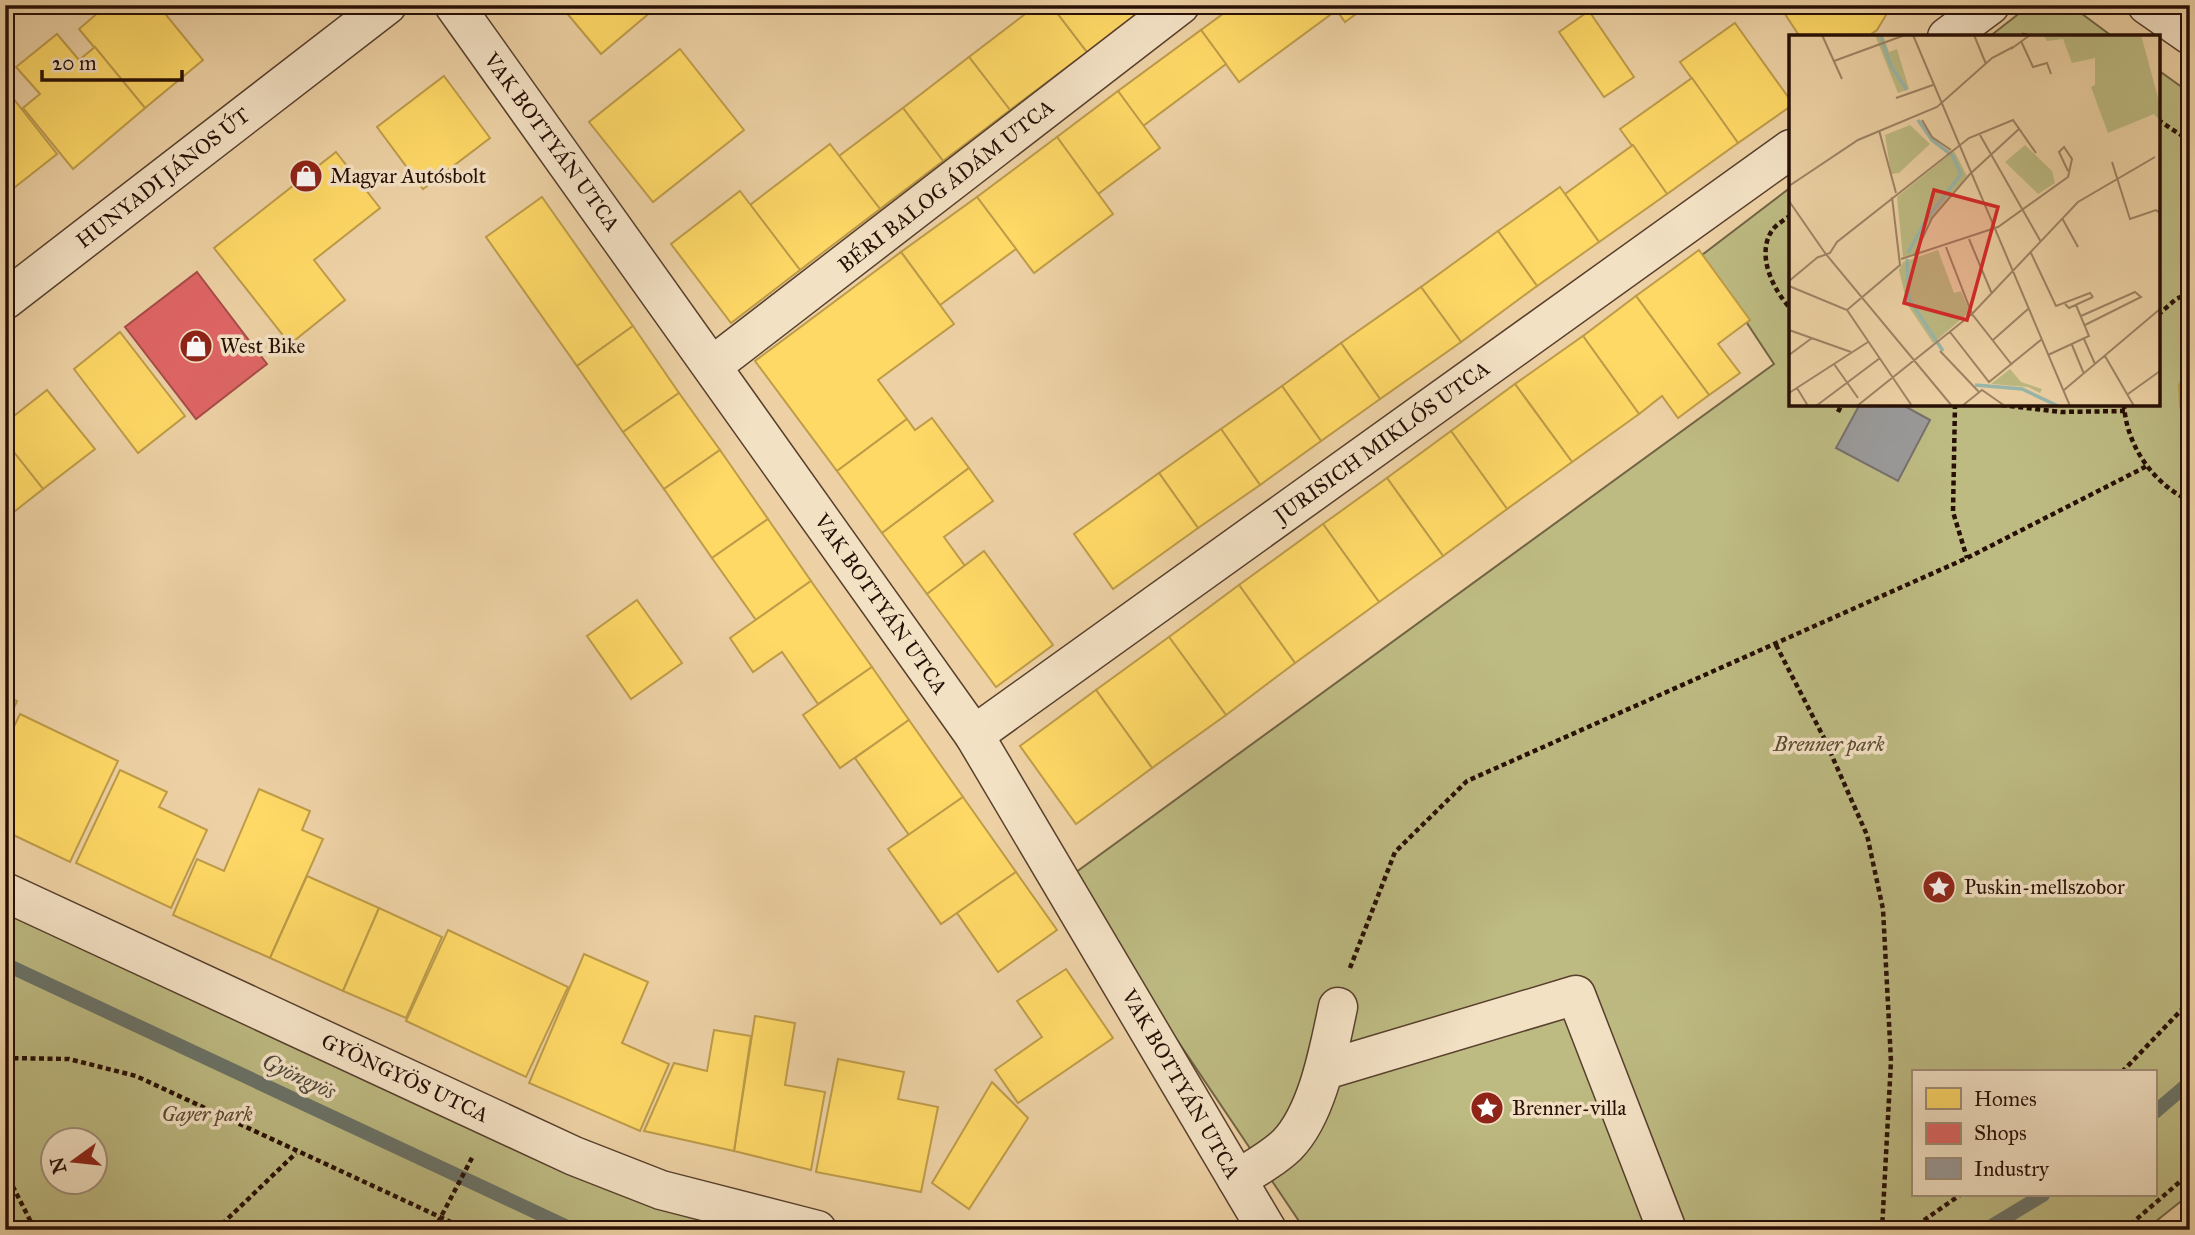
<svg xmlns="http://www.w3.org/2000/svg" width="2195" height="1235" viewBox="0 0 2195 1235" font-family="'IM FELL Great Primer',serif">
<rect width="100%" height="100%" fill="#edd1a4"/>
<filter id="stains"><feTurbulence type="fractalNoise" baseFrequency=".00286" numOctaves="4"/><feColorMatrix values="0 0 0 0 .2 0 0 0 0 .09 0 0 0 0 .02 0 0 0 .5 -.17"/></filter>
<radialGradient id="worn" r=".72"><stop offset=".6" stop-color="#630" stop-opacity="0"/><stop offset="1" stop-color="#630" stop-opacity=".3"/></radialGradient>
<g fill="#bdba82" stroke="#726444" stroke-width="2" fill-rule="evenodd">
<path d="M2030,5H2070L2113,37H1989Z"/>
<path d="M2158,70L2190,93V1194L2145,1230H1305L1068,878L1774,364L1702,255L1791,187V404H2158ZM1913,1072H2155V1195H1913Z"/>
<path d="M5,891L481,1113L822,1230H5ZM52,1140H94V1182H52Z"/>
</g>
<g fill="#ffd966" stroke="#be9c49" stroke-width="2">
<path d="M107,5H158L203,60L145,108L79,29Z"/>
<path d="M560,5H659L601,54Z"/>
<path d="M1037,5H1051L1087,52L1010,110L969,57Z"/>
<path d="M1051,5H1143L1145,7L1087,52Z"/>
<path d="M1235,5H1323L1330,15L1239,82L1201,30Z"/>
<path d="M1333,5H1368L1345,22Z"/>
<path d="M1798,5H1892L1877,30L1867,37H1800L1785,14Z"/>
<path d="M1589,11L1634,77L1604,97L1559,32Z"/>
<path d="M1735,23L1791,101V106L1738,143L1680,62Z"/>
<path d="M1201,30L1226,64L1143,126L1118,91Z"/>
<path d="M57,34L79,60L95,47L145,108L73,169L23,108L40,94L16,67Z"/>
<path d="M680,49L744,130L653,202L589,122Z"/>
<path d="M969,57L1010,110L943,161L903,108Z"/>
<path d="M444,76L490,138L423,189L377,127Z"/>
<path d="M1692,78L1738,143L1667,194L1620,129Z"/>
<path d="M5,88L57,154L5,195Z"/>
<path d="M1118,91L1160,148L1098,194L1057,137Z"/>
<path d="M903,108L943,161L880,209L839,156Z"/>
<path d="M1057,137L1113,214L1034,273L977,197Z"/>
<path d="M830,144L880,209L800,270L750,205Z"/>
<path d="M1633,145L1667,194L1599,242L1565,194Z"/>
<path d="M336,152L380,208L314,260L345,300L290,344L214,248Z"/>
<path d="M1560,187L1599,242L1537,286L1498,231Z"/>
<path d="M740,191L800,270L731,323L671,244Z"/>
<path d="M542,197L633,326L577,366L486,237Z"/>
<path d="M977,197L1016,249L940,305L901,252Z"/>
<path d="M1498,231L1537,286L1461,342L1421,287Z"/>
<path d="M1699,250L1750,320L1718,344L1740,373L1709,395L1636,296Z"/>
<path d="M901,252L954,324L878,380L907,419L837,471L755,361Z"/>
<path d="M1421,287L1461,342L1380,399L1341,343Z"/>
<path d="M1636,296L1709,395L1678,418L1662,396L1639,414L1583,336Z"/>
<path d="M633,326L679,393L623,432L577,366Z"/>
<path d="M120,332L185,416L138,453L74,369Z"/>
<path d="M1583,336L1639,414L1572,462L1515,384Z"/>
<path d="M1341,343L1380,399L1321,441L1282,386Z"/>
<path d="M2190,361V429L2180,407L2179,385Z"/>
<path d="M1515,384L1572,462L1507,509L1451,431Z"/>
<path d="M1282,386L1321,441L1260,485L1221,429Z"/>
<path d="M47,390L95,449L43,489L5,441V423Z"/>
<path d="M679,393L720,450L664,489L623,432Z"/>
<path d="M932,418L969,468L882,533L837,471L907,419L915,430Z"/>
<path d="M1221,429L1260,485L1198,528L1159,473Z"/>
<path d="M1451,431L1507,509L1443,556L1387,478Z"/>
<path d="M5,441L43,489L5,519Z"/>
<path d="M720,450L768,519L712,558L664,489Z"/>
<path d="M969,468L993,501L944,537L965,566L927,594L882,533Z"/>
<path d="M1159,473L1198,528L1113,589L1074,534Z"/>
<path d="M1387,478L1443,556L1379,602L1323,524Z"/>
<path d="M768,519L811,581L756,620L712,558Z"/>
<path d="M1323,524L1379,602L1295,663L1239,585Z"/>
<path d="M984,551L1053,645L996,687L927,594Z"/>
<path d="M811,581L872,667L818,704L782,652L753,672L730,638Z"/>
<path d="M1239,585L1295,663L1226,715L1169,637Z"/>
<path d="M637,600L682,663L631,699L587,636Z"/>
<path d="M1169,637L1226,715L1152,768L1096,690Z"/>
<path d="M872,667L909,720L840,768L803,715Z"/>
<path d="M1096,690L1152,768L1076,824L1020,746Z"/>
<path d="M5,696L17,701L5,728Z"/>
<path d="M20,714L118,761L70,862L5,831V745Z"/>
<path d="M909,720L963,797L909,835L855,758Z"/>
<path d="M120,770L167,792L159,807L207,830L171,908L76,863Z"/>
<path d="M259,789L310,811L302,830L323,839L270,958L173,915L197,859L224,871Z"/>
<path d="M963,797L1016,872L941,924L888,849Z"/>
<path d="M1016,872L1057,930L998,972L957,913Z"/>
<path d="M307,876L379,908L343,991L270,958Z"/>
<path d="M379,908L442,937L406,1018L343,991Z"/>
<path d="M448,930L568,987L526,1077L406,1021Z"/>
<path d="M584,954L648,982L622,1043L669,1064L640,1131L529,1083Z"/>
<path d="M1066,969L1113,1038L1018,1103L995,1070L1042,1037L1017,1001Z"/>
<path d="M755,1016L795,1023L785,1085L825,1092L811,1170L734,1151Z"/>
<path d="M714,1030L751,1036L734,1151L644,1131L674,1063L707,1071Z"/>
<path d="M838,1059L904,1072L898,1099L938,1107L921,1192L816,1172Z"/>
<path d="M992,1082L1028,1118L969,1209L932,1183Z"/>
</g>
<path fill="#e06666" stroke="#a84c49" stroke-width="2" d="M197,272L267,364L196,419L125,327Z"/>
<path fill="#999" stroke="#77706d" stroke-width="2" d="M1860,404H1901L1930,420L1898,481L1836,448Z"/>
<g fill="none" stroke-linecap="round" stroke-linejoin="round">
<g stroke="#6b7469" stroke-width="14">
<path d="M5,964L574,1230"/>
<path d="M2155,1112L2190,1082"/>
<path d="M1985,1230L2043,1195"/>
</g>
<defs>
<g id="minor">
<path d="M454,5L974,735L1267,1230"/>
<path d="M2147,5L2190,35"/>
<path d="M1947,37L1990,5"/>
<path d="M5,300L387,5"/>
<path d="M712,366L1180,5"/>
<path d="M974,735L1791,149"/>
<path d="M5,892L574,1156L661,1190L817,1230"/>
<path d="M1325,1070L1576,995L1667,1230"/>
<path d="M1237,1179C1254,1169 1272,1159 1287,1145C1318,1113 1329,1049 1338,1007"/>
</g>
</defs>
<use href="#minor" stroke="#58402d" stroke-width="41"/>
<g stroke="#270f05" stroke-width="4.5" stroke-dasharray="5 3.5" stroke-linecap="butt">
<path d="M2022,35L2038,37"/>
<path d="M2158,120L2190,141"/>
<path d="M1791,215C1786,219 1777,224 1773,229C1755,254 1773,290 1791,309"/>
<path d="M2158,315L2176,299L2190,293"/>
<path d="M1955,404L1953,512L1967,558"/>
<path d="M1993,404L2061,412L2125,411"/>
<path d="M2124,404C2126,445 2153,484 2190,501"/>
<path d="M1838,412L1842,404"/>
<path d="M1776,645L1824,738L1867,835L1883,909L1891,1061L1882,1230"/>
<path d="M1350,968L1395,852L1467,781L1967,558L2147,466"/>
<path d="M5,1058L69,1059L136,1076L468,1230"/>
<path d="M2122,1072L2190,1001"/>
<path d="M5,1171L35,1230"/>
<path d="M216,1230L296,1153"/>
<path d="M434,1230L473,1156"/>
<path d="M1910,1230L1960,1195"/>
<path d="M2124,1230L2190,1173"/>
</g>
<use href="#minor" stroke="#f3e1c4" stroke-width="38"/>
</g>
<defs>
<symbol id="shop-disc" viewBox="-11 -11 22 22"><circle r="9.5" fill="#8f2418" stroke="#f3e1c4"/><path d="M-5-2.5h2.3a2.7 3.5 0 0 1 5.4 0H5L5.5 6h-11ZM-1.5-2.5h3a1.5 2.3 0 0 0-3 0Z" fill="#fff"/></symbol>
<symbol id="sight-disc" viewBox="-11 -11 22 22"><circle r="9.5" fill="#8f2418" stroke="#f3e1c4"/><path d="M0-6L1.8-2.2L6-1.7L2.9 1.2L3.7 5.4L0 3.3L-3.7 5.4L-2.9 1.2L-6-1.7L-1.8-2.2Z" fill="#fff"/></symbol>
</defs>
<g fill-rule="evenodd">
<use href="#shop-disc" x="287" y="157" width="38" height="38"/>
<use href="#shop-disc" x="177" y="327" width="38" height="38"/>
<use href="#sight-disc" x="1920" y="868" width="38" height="38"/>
<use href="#sight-disc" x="1468" y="1089" width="38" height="38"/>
</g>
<g text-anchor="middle" stroke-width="7" stroke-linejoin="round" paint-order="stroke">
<g font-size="21" fill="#270f05" stroke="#f3e1c4">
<text transform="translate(552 142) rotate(54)" y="7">VAK BOTTYÁN UTCA</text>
<text transform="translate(163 178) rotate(-38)" y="7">HUNYADI JÁNOS ÚT</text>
<text transform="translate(946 186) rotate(-38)" y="7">BÉRI BALOG ÁDÁM UTCA</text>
<text transform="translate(1382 442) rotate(-36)" y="7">JURISICH MIKLÓS UTCA</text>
<text transform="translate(881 604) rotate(55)" y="7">VAK BOTTYÁN UTCA</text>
<text transform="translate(405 1078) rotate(25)" y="7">GYÖNGYÖS UTCA</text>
<text transform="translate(1181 1084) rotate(60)" y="7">VAK BOTTYÁN UTCA</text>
</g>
<g font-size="21" fill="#270f05" stroke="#f3e1c4" text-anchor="start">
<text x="330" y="183">Magyar Autósbolt</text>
<text x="220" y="353">West Bike</text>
<text x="1964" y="894">Puskin-mellszobor</text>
<text x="1512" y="1115">Brenner-villa</text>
</g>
<g font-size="21" font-style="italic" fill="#5c4b31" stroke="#f3e1c4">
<text x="1829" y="751">Brenner park</text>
<text x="207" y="1121">Gayer park</text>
</g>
<g font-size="23" font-style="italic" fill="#4f4a3f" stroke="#f3e1c4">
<text transform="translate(299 1076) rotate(25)" y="8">Gyöngyös</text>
</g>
</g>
<g transform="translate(1789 35)">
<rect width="371" height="371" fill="#edd1a4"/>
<path d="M86,0H94L100,17L108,14L120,54L109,58ZM352,0L371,70V86L365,79L319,98L302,52L306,50V23L283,28L274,4L258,6L255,1ZM121,90L141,109L110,138L102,139L96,100ZM236,110L263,136L266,148L249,159L216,127ZM165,116L178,141L139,188L125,219L114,222L108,162ZM149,215L165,258L172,256L181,277L144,308L118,269L110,235L114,227ZM221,334L232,347L253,354L251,358L239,352L202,349Z" fill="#bdba82"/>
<path fill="none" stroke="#99b7ab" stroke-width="3.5" d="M91,0L102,31L118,55M119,218L137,185L172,139L164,121L143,105L129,85M118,224L120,264L154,316M186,350L233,354L269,371"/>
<path fill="none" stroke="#9e8364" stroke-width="2" d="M33,0L53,44M124,0L281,371M185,0L197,29M232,6L244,32L258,28L262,39M222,14L241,0M45,26L116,0M107,63L144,50M133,85L143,102L162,115M90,95L107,158M191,100L252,207M323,127L341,184L367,175L371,178M0,151L69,105L148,72L203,23L224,12M0,166L36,218L163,371M273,183L289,212M180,204L203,259M157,212L183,279L223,330M242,218L267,271L301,258L304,262M125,221L143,183L181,139L230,94M27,223L41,218L48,207L180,103L224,85L247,118M112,224L209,192L279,142L283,124L275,112L270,117L279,136M0,246L29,222M0,251L58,275L123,371M276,269L280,273L304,262M58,275L111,230L103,162M292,281L346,257L352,262L296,290M0,295L62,317M161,297L200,347L253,304M295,304L306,329M204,305L239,274M283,310L295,339M151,316L190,357M0,320L23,303M259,320L300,301L287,270M316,321L345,371M45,329L69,363M8,353L19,371M275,355L371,274M0,358L79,307M339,359L371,336M27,371L91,323M68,371L183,279L289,167L366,122M173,371L193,355L216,371"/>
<path fill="#d62828" fill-opacity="0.15" stroke="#d62828" stroke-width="3.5" d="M145,155L209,172L178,285L115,268Z"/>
<rect width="371" height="371" fill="none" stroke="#270f05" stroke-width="3.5"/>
</g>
<rect width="2195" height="1235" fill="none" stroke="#edd1a4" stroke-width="28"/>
<rect x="7" y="7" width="2181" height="1221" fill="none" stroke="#270f05" stroke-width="3.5"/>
<rect x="14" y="14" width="2167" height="1207" fill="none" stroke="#270f05" stroke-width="2"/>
<rect x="1912" y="1070" width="245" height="126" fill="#f3e1c4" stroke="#a18d78" stroke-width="2"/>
<rect x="1926" y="1088" width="35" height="21" fill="#ffd966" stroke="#a18d78" stroke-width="2"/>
<text x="1974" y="1106" font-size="21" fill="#270f05">Homes</text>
<rect x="1926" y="1123" width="35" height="21" fill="#e06666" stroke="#a18d78" stroke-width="2"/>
<text x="1974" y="1140" font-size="21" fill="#270f05">Shops</text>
<rect x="1926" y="1158" width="35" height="21" fill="#999999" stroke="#a18d78" stroke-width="2"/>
<text x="1974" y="1176" font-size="21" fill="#270f05">Industry</text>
<g transform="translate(74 1161) rotate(255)"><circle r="33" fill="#f3e1c4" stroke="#a18d78" stroke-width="2"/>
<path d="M0-5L12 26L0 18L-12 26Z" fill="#8f2418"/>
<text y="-10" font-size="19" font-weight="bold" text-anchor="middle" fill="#270f05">N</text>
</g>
<path d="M42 70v10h140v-10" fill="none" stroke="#270f05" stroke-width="3.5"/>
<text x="52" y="70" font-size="21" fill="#270f05" stroke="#f3e1c4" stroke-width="5" paint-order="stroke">20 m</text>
<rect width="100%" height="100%" filter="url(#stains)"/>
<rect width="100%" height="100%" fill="url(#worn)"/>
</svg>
